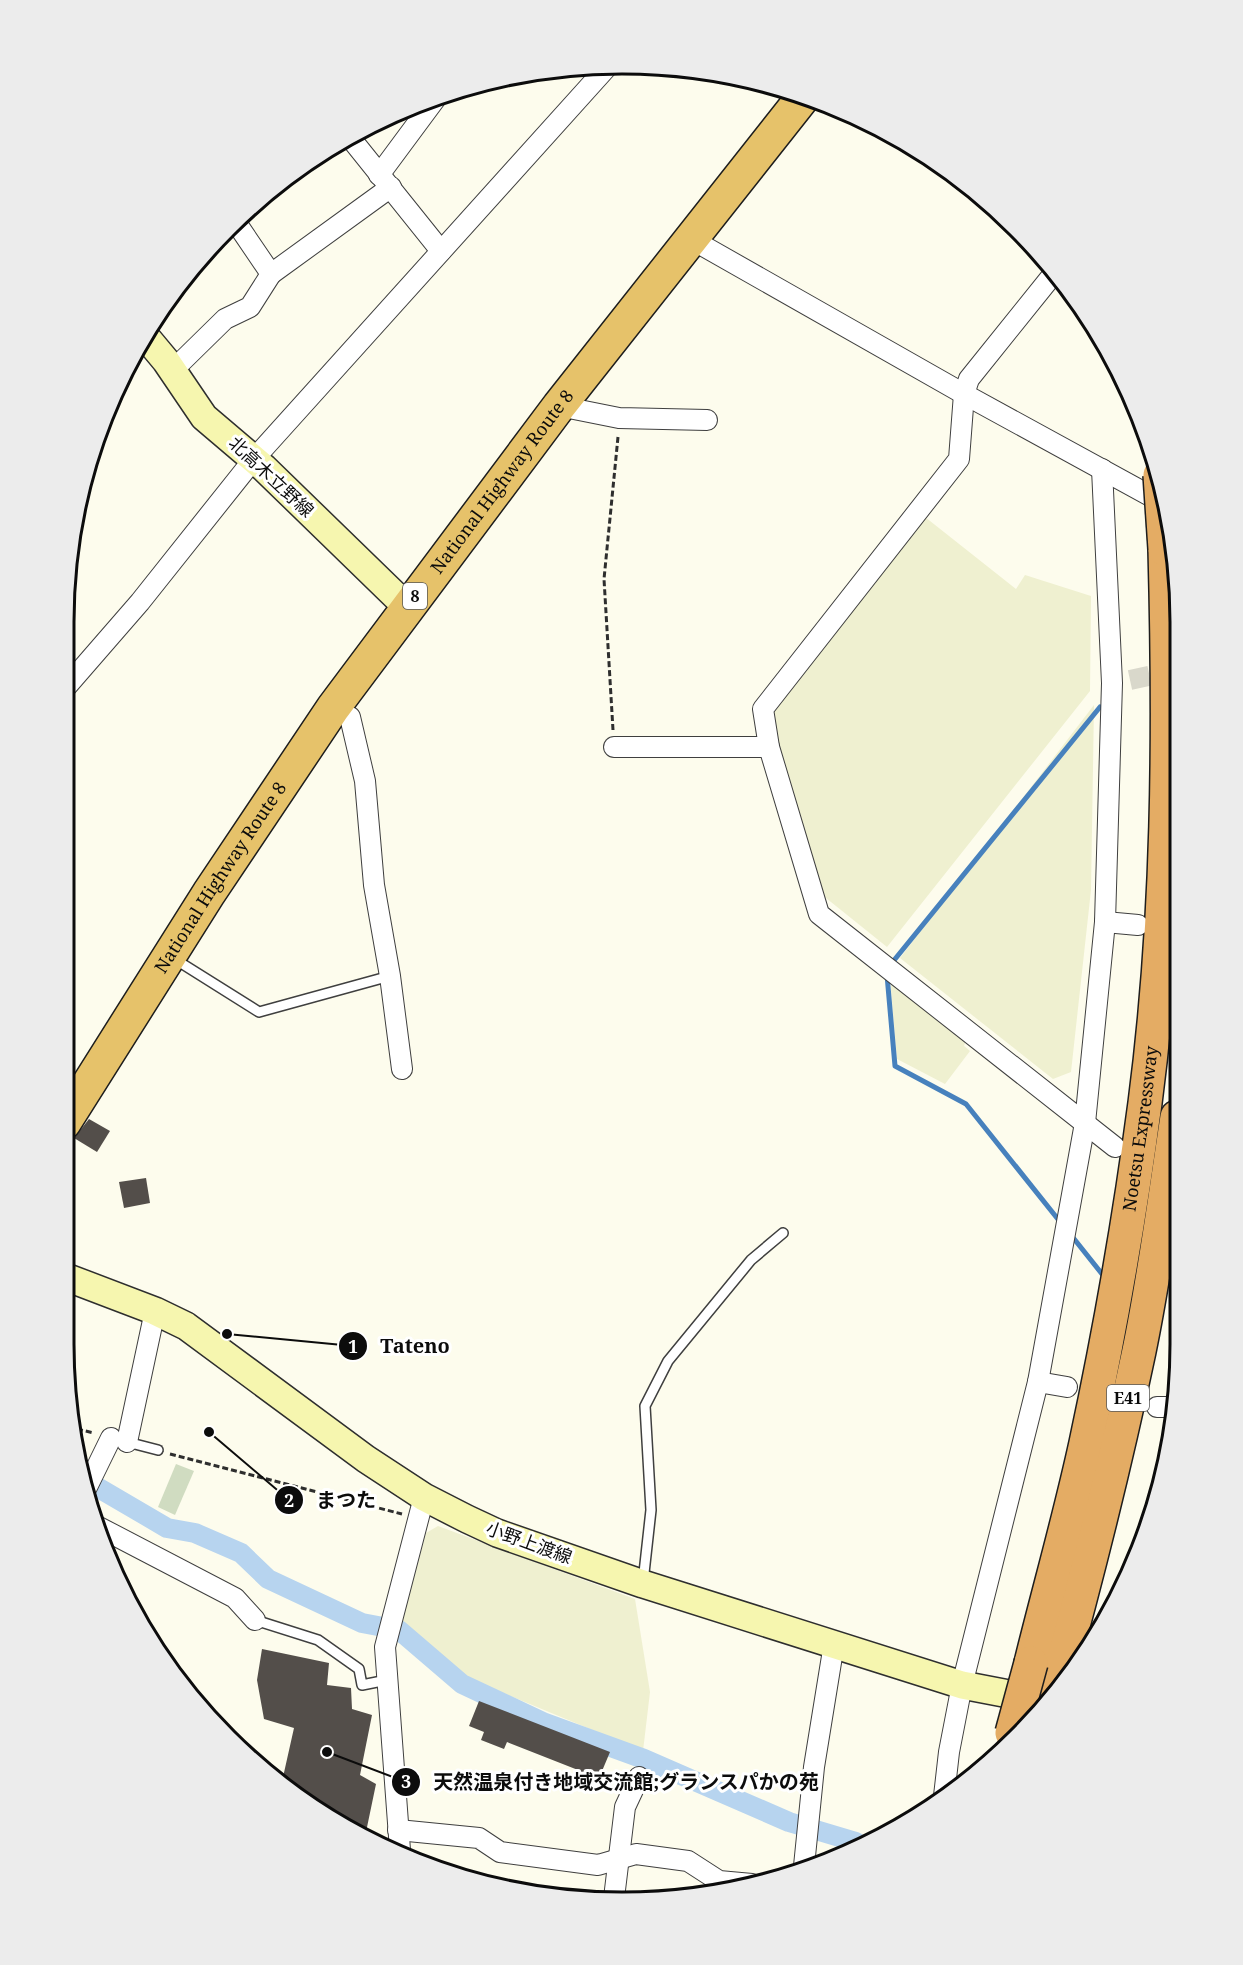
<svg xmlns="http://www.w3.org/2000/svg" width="1243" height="1965" viewBox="0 0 1243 1965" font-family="'Noto Serif','Noto Sans JP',serif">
<rect width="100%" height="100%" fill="#fdfced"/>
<g fill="#eff0d0">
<path d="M925,517L1016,589L1025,575L1091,596L1090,691L887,947L821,894L770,711Z"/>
<path d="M1094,705L1091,890L1071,1072L1053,1079L900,958Z"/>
<path d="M890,979L966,1040L964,1046L970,1051L945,1084L897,1059Z"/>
<path d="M438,1526L635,1599L650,1692L643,1751L465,1677L401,1625L426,1533Z"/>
</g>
<path fill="#d0dcc1" d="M176,1464L194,1471L175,1515L158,1507Z"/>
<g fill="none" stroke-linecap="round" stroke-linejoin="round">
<g stroke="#4781bd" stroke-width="5">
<path d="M891,964L1100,707"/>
<path d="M887,975L895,1066L966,1104L1061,1223"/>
<path d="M1071,1235L1106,1279"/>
</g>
<path stroke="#b7d4ef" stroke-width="20" d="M85,1480L167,1528L195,1533L241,1553L268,1579L362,1623L399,1630L462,1684L545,1723L644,1759L789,1822L856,1842"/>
</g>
<g fill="#534e4a">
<path d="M89,1119L110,1131L97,1152L74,1138Z"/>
<path d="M146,1178L150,1203L124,1208L119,1182Z"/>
<path d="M262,1649L329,1663L327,1685L351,1688L352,1709L372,1715L360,1775L376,1784L366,1832L281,1786L294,1728L264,1719L257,1680Z"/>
<path d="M479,1701L610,1752L597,1783L576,1774L578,1770L507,1742L504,1749L481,1740L484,1732L469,1726Z"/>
</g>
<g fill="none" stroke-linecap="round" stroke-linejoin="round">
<path stroke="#d9d8cb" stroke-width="20" stroke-dasharray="20 10" stroke-linecap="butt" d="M1130,680L1176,670"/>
<defs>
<g id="service">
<path d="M173,958L259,1012L390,976"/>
<path d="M127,1442L158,1450"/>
<path d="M643,1582L651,1510L645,1406L668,1361L751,1260L783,1233"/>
<path d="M255,1620L318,1640L359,1669L362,1685L387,1680"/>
</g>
<g id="minor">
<path d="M348,135L441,251"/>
<path d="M379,175L439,94"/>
<path d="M235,221L271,274L391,187"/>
<path d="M691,239L964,394L1165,504"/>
<path d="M1055,272L969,379L964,394L959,459L763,709L769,747L819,914L1115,1147"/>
<path d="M173,370L225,319L250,307L271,274"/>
<path d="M559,406L619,418L707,420"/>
<path d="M67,686L140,602L253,460L608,66"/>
<path d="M333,708L350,717L365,781L374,885L390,976L402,1069"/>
<path d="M614,747H769"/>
<path d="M1105,922L1138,925"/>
<path d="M1038,1382L1067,1387"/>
<path d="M1157,1407H1175"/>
<path d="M127,1442L155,1311"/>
<path d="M87,1487L111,1438"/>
<path d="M93,1524L235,1598L255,1620"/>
<path d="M944,1796L949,1752L962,1685L1038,1382L1085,1123L1105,922L1112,683L1102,469"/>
<path d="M398,1830L479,1838L500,1852L598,1865L636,1854L688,1861L719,1881L752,1884"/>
<path d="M400,1850L385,1647L424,1497"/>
<path d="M804,1866L814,1767L834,1644"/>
<path d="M614,1898L625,1807L639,1777"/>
</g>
<g id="secondary">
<path d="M146,337L166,361L204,417L264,468L407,607"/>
<path d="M63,1276L155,1311L186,1326L366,1459L424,1497L467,1519L497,1533L643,1584L962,1685L1046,1701"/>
</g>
<g id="trunk">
<path id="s1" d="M64,1123L209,893L333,708L559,406L804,96"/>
</g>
<g id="motorway">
<path id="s2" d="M1031,1663C1049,1590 1070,1517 1086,1443C1110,1331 1130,1217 1145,1103C1169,920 1170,734 1165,549"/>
<path d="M1055,1692C1086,1580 1115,1465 1139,1351C1155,1274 1165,1195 1177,1117"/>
</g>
</defs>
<use href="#service" stroke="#3f3f3f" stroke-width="12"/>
<use href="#minor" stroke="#3f3f3f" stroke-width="22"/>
<use href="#secondary" stroke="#2e2e2e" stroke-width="30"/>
<use href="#trunk" stroke="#1d1d1d" stroke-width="36"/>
<use href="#motorway" stroke="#1d1d1d" stroke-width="36"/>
<g stroke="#2e2e2e" stroke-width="3" stroke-dasharray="6 3" stroke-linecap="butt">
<path d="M613,730L604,579L618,437"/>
<path d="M77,1429L94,1433"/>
<path d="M170,1454L402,1514"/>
</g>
<use href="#service" stroke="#fff" stroke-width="9"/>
<use href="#minor" stroke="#fff" stroke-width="20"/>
<use href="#secondary" stroke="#f6f6af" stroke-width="27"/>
<use href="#trunk" stroke="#e6c26a" stroke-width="33"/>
<use href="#motorway" stroke="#e4ac64" stroke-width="33"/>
<defs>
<g id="motorway-bridge">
<path d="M1160,475L1165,549"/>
<path d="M1012,1733L1031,1663"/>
</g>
</defs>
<use href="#motorway-bridge" stroke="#1d1d1d" stroke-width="36" stroke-linecap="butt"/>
<use href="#motorway-bridge" stroke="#e4ac64" stroke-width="33"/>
</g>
<g text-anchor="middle" stroke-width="6" stroke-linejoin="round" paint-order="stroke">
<g fill="#fff" stroke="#555" stroke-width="1.5">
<rect x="403" y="583" width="24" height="26" rx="4.5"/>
<rect x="1107" y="1385" width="42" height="26" rx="4.5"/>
</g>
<g font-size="16" font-weight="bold" fill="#0c0c0c">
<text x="415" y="602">8</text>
<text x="1128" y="1404">E41</text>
</g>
<g font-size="18" fill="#0c0c0c" stroke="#fff">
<text transform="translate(271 477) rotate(43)" y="6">北高木立野線</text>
<text dy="6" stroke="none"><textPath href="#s1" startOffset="777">National Highway Route 8</textPath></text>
<text dy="6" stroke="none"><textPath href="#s1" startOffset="291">National Highway Route 8</textPath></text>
<text dy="6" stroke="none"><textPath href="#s2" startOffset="546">Noetsu Expressway</textPath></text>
<text transform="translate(529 1543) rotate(20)" y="6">小野上渡線</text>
</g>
</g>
<path d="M0 0H1243V1965H0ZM622 74H622A548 548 0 0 1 1170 622V1344A548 548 0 0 1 622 1892H622A548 548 0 0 1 74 1344V622A548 548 0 0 1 622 74Z" fill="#ececec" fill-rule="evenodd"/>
<path fill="none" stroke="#0c0c0c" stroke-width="3" d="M622 74H622A548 548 0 0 1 1170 622V1344A548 548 0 0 1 622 1892H622A548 548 0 0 1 74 1344V622A548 548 0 0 1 622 74Z"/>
<path fill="none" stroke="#0c0c0c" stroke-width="2" d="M227 1334L353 1346M209 1432L289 1500M327 1752L406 1782"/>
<g fill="#0c0c0c" stroke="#fff" stroke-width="2">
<circle cx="227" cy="1334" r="6"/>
<circle cx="209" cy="1432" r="6"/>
<circle cx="327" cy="1752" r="6"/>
<circle cx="353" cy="1346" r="15"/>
<circle cx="289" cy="1500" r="15"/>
<circle cx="406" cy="1782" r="15"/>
</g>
<g font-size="18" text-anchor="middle" font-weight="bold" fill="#fff">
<text x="353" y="1353">1</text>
<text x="289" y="1507">2</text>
<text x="406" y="1788">3</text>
</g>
<g font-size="20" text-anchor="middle" font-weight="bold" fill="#0c0c0c" stroke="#fff" stroke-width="6" stroke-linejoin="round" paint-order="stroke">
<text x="415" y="1353">Tateno</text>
<text x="346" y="1507">まつた</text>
<text x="626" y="1789">天然温泉付き地域交流館;グランスパかの苑</text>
</g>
</svg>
